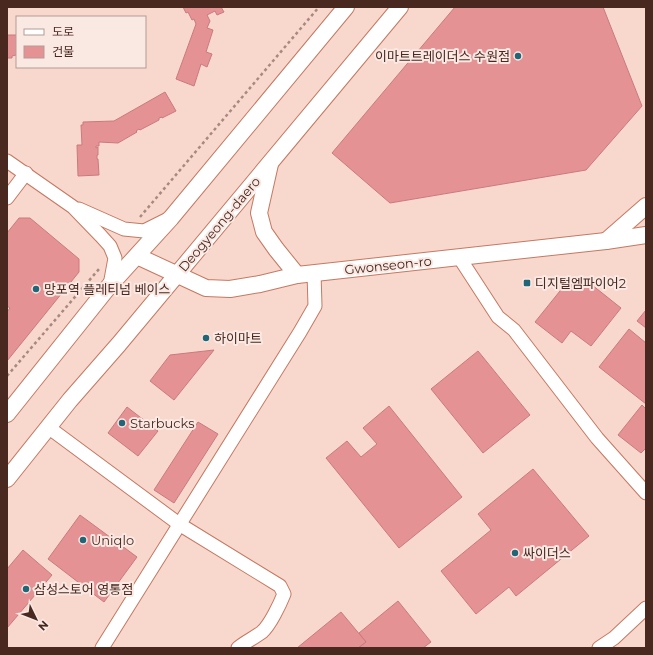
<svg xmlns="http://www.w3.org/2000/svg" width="653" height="655" viewBox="0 0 653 655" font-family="Montserrat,'Noto Sans KR',sans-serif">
<rect width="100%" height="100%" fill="#f8d7cd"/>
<g fill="#e59295" stroke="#ca7a7d">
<path d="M183,7H221L224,12L217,15L215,11L207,15L210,21L207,28L213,30L206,52L212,54L207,67L201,64L194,86L176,79L196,24L194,19L192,20L188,12L186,13Z"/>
<path d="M455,7H603L642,106L586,170L390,203L332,153Z"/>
<path d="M7,35H17V54L16,55L12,56V58H7Z"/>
<path d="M165,92L176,111L162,118V117L159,118V120L140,130L139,129L136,131L137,132L118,143L99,142V146H96V148L98,147V155H97V159H98L99,175L78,176L77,145H82L81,125H83V122L114,121Z"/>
<path d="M19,218H30L79,259V272L7,361V312L10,308L7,306V233Z"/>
<path d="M587,281L621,308L591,346L571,331L562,343L535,322L564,286Z"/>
<path d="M646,310V328L637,321Z"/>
<path d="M629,329L646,343V404L599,367Z"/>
<path d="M214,350L174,400L150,381L170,355Z"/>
<path d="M478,351L530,415L483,453L431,389Z"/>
<path d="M642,405L646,409V448L641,453L618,435Z"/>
<path d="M389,406L462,497L399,548L326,458L347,441L361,457L377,444L363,428Z"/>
<path d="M127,407L158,431L138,456L108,433Z"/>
<path d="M198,422L218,434L174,503L154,490Z"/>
<path d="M533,469L589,536L516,596L509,587L476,614L441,571L491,530L478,514Z"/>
<path d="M80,515L137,557L104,602L48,559Z"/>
<path d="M23,550L52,575L7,628V569Z"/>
<path d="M398,601L431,642L423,648H358L366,642L359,633Z"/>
<path d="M341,612L366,642L358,648H297Z"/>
</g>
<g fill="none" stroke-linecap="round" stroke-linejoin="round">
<defs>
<g id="minor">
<path d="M7,161L73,207L101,236L110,246L115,258L110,285"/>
<path d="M7,198L26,173"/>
<path d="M79,209L124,229L144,231L168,219"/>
<path d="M459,257L498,317L514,330L597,438L646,493"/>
<path d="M48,427L179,524L280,586L284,594C280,604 270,625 262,632C254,638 245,642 238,648"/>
<path d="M102,648L300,332L315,306L314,273"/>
<path d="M599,648L614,638L646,608"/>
</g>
<g id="tertiary">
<path d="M270,164L259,213L264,232L276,249L297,275"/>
<path d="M606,241L646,206"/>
<path d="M137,256L206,288L230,289L260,284L297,275L606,241L646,235"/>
<path d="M7,414L110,285L171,218L346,7"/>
<path d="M7,479L70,400L119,344L400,7"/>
</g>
</defs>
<use href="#minor" stroke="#c47962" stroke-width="15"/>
<use href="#tertiary" stroke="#c47962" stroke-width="18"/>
<g stroke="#a9897f" stroke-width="2.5" stroke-dasharray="3 3" stroke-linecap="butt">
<path d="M140,217L319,7"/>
<path d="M7,376L99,269"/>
</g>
<use href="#minor" stroke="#fff" stroke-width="13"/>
<use href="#tertiary" stroke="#fff" stroke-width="16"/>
</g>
<g fill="#216677" stroke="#fae8e3" stroke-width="1.5">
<circle cx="518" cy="56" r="4"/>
<rect x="523" y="279" width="8" height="8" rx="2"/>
<circle cx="36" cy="289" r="4"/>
<circle cx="206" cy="338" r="4"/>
<circle cx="122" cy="423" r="4"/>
<circle cx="83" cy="540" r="4"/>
<circle cx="515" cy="553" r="4"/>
<circle cx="26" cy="589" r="4"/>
</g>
<g text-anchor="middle" stroke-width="4" stroke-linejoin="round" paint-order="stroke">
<g font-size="13" fill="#48281f" stroke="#fae8e3" text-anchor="start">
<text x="510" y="61" text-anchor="end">이마트트레이더스 수원점</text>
<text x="535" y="288">디지털엠파이어2</text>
<text x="44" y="294">망포역 플레티넘 베이스</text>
<text x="214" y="343">하이마트</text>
<text x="130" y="428">Starbucks</text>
<text x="91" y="545">Uniqlo</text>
<text x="523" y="558">싸이더스</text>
<text x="34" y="594">삼성스토어 영통점</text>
</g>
<g font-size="13" fill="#48281f" stroke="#fae8e3">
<text transform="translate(219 224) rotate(-50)" y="5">Deogyeong-daero</text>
<text transform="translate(388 265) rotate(-6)" y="5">Gwonseon-ro</text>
</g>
</g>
<rect width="653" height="655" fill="none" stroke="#48281f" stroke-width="16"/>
<rect x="16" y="16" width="130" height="52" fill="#fae8e3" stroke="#b39b95"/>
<rect x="24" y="29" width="20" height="6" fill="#ffffff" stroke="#b39b95"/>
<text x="52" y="36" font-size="12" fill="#48281f">도로</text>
<rect x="24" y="46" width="20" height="12" fill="#e59295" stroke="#b39b95"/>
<text x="52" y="56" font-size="12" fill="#48281f">건물</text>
<g transform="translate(36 619) rotate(133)" stroke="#fae8e3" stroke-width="3" paint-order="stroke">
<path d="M0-3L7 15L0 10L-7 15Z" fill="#48281f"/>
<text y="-6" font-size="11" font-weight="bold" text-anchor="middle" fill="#48281f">N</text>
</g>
</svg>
